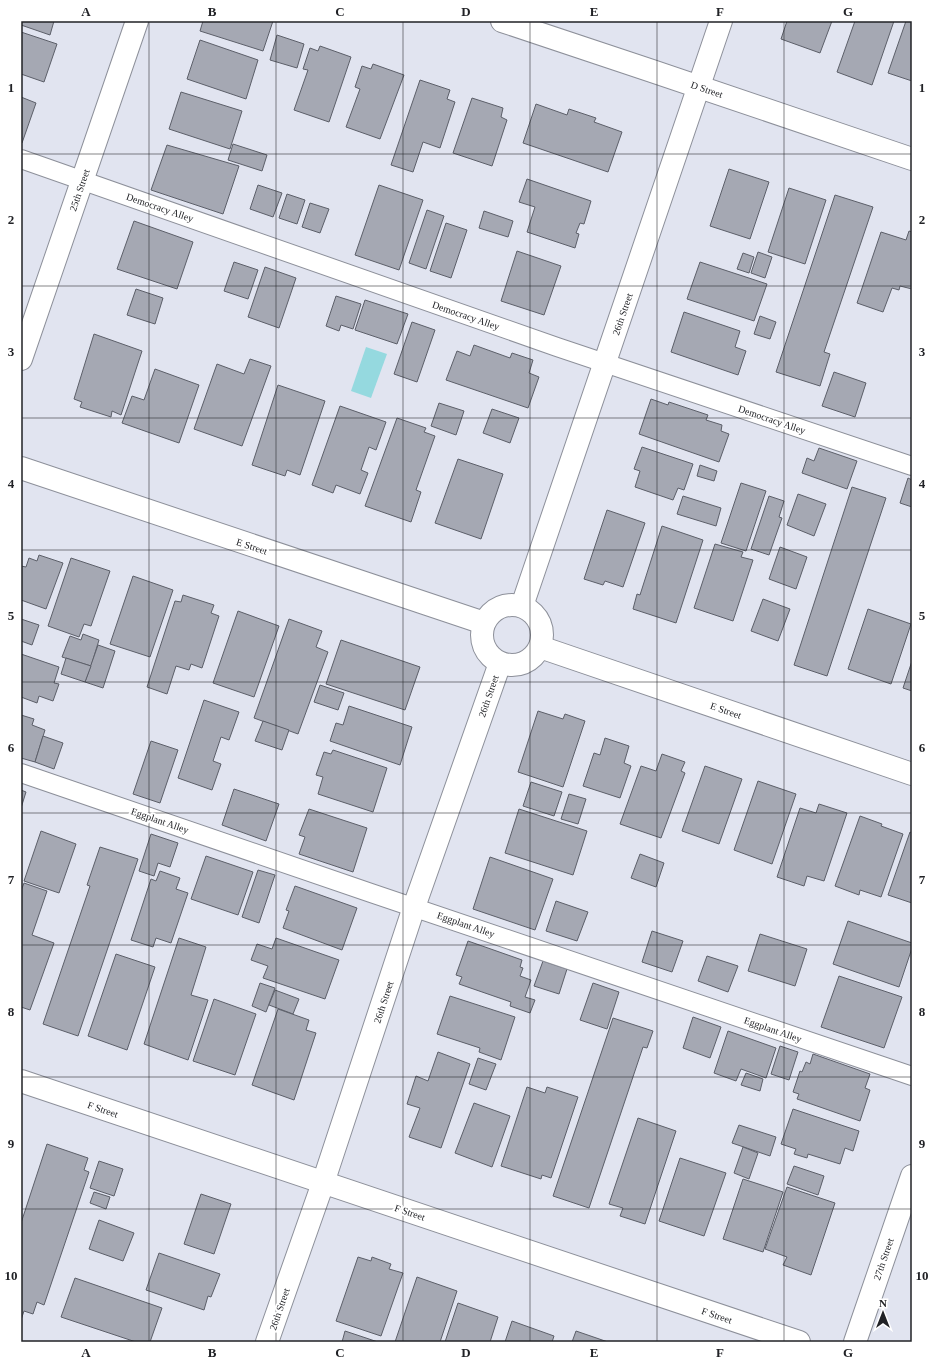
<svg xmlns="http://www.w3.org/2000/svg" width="933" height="1363" viewBox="0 0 933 1363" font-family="Georgia,serif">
<rect width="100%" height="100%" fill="#e1e4f0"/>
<path fill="#95d9df" d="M366,347L387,354L371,398L351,391Z"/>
<g fill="#a5a8b3" stroke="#5c5f69">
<path d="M21,21H54L50,35L21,25Z"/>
<path d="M203,21H273L263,51L200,31Z"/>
<path d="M787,21H832L820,53L781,39Z"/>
<path d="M855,21H894L872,85L837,72Z"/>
<path d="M906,21H912V81L888,73Z"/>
<path d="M21,32L57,44L44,82L21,74Z"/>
<path d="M277,35L304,44L297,68L270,60Z"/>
<path d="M200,40L258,60L246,99L187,79Z"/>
<path d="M320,46L351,57L329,122L294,110L308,70L303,69L310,48L318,51Z"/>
<path d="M373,64L404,75L380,139L346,127L360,89L355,87L362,66L371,69Z"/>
<path d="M420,80L450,90L447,99L455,102L440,148L423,142L413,172L391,165Z"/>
<path d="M181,92L242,111L230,149L169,129Z"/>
<path d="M21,97L36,103L22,143H21Z"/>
<path d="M472,98L503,108L501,117L507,120L492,166L453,153Z"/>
<path d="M536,104L567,115L569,109L596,118L594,122L622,132L608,172L523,143Z"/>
<path d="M233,144L267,155L262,171L228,160Z"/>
<path d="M167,145L239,166L223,214L151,190Z"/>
<path d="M729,169L769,182L750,239L710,226Z"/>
<path d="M527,179L591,201L584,224L580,223L576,233L579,234L575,248L527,232L535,207L519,202Z"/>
<path d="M258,185L282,193L273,217L250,209Z"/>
<path d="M379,185L423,200L399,270L355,255Z"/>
<path d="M789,188L826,200L805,264L768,252Z"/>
<path d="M287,194L305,200L297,224L279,218Z"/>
<path d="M835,195L873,207L824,352L830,354L820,386L776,372Z"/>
<path d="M310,203L329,209L320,233L302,227Z"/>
<path d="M427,210L444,216L426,269L409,263Z"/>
<path d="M484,211L513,221L508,237L479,228Z"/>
<path d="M134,221L193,242L177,289L117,269Z"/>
<path d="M446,223L467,230L451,278L430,271Z"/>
<path d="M909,231L912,232V289L900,286L899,290L892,288L883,312L857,303L881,232L906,240Z"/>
<path d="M517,251L561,266L544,315L501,301Z"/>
<path d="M758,252L772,257L765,278L751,273Z"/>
<path d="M743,253L754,257L749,273L737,269Z"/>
<path d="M234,262L258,270L248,299L224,291Z"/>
<path d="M700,262L767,284L754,321L687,299Z"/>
<path d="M265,267L296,278L279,328L248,317Z"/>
<path d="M136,289L163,298L155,324L127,315Z"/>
<path d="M336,296L361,304L353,329L341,325L339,331L326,326Z"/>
<path d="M365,300L408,314L397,344L355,330Z"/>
<path d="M684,312L740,331L735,347L746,351L738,375L671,352Z"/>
<path d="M760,316L776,322L770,339L754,334Z"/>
<path d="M412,322L435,330L417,382L394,374Z"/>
<path d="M94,334L142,351L121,415L112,411L111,417L80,407L82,402L74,399Z"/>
<path d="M474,345L510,358L512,353L533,360L529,373L539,377L528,408L446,380L457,351L470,356Z"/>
<path d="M250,359L271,366L242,446L194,429L217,364L244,374Z"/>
<path d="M155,369L199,385L179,443L122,423L132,396L144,400Z"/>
<path d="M834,372L866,383L855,417L822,406Z"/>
<path d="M278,385L325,401L300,475L287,470L285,476L252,465Z"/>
<path d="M651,399L668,405L669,402L708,415L706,420L722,425L721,431L729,434L719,462L639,434Z"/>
<path d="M439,403L464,411L456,435L431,426Z"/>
<path d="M340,406L386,422L376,450L369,447L361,470L368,473L360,494L336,485L333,493L312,485Z"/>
<path d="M492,409L519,418L510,443L483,433Z"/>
<path d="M397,418L426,428L424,432L435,436L416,490L421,492L411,522L365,506Z"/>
<path d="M642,447L693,464L684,490L678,488L673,500L635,487L640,471L634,469Z"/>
<path d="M819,448L857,461L847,489L802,473L807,458L814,461Z"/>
<path d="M458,459L503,474L481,539L435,523Z"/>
<path d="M700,465L717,471L714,481L697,476Z"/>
<path d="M908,478L912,480V507L900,503Z"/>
<path d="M741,483L766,491L746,551L721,543Z"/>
<path d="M852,487L886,498L827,676L794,665Z"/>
<path d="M798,494L826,504L814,536L787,525Z"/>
<path d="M683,496L721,508L716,526L677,514Z"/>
<path d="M769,496L784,501L779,517L782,518L769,555L751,549Z"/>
<path d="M607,510L645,523L623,587L605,581L603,585L584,579Z"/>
<path d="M662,526L703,540L676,623L633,609L637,594L640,595Z"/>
<path d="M715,544L743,552L741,557L753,560L733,621L694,608Z"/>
<path d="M780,547L807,557L796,589L769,579Z"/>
<path d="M39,555L63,563L46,609L21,600V566L26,567L29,558L37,561Z"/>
<path d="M71,558L110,571L91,626L84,624L79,637L48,626Z"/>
<path d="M133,576L173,590L150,657L110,644Z"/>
<path d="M183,595L214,605L211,613L219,616L202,668L191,664L189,670L176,666L167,694L147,687L175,601L181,602Z"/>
<path d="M763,599L790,609L778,641L751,631Z"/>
<path d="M868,609L911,624L891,684L848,669Z"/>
<path d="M238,611L279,626L254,697L213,683Z"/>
<path d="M21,619L39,625L32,645L21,641Z"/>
<path d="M289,619L322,631L316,647L328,652L298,734L254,718Z"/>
<path d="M83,634L99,640L91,666L62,657L70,636L81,640Z"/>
<path d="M341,640L420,667L405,710L326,684Z"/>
<path d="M98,645L115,651L103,688L85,682Z"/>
<path d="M21,654L59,667L54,683L59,684L53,701L39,696L37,703L21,697Z"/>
<path d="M66,658L91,666L85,682L61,674Z"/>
<path d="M912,661V691L903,688Z"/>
<path d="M320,685L344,693L338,710L314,702Z"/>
<path d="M204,700L239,712L229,740L221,737L213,761L221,764L212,790L178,778Z"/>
<path d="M349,706L412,727L400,765L330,741L336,723L343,725Z"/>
<path d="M538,711L563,719L565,714L585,721L563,787L518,772Z"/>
<path d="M21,715L34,719L32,725L45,730L35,762L21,758Z"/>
<path d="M263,721L289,730L282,750L255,741Z"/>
<path d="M43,736L63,743L54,769L35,762Z"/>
<path d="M605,738L629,746L624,763L631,766L620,798L583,786L594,753L600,755Z"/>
<path d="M151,741L178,750L160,803L133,794Z"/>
<path d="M333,750L387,768L373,812L318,794L323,777L316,775L324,752L331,754Z"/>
<path d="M662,754L685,762L681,771L685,773L661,838L620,824L641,766L656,771Z"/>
<path d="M705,766L742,779L719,844L682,831Z"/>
<path d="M758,781L796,794L772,864L734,850Z"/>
<path d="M531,782L562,792L554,816L523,806Z"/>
<path d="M234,789L279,804L266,841L222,825Z"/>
<path d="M21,790L26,792L21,808Z"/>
<path d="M569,794L586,799L578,824L561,819Z"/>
<path d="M819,804L847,813L824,881L807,876L804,886L777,877L800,808L816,813Z"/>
<path d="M309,809L367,828L353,872L299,854L305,837L299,835Z"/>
<path d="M519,809L587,831L573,875L505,853Z"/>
<path d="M860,816L882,824L881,826L903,834L881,897L860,890L859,895L835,886Z"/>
<path d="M41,831L76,844L59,893L24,881Z"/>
<path d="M910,832L912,833V903L888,895Z"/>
<path d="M151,834L178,843L170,867L158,863L154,876L139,871Z"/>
<path d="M100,847L138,859L78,1036L43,1024L90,886L87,885Z"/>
<path d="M640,854L664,863L656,887L631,878Z"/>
<path d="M206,856L253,872L238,915L191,899Z"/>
<path d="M490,857L553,879L535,930L473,909Z"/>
<path d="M258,870L275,875L259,923L242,917Z"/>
<path d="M160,871L180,878L176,889L188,893L171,943L156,938L153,947L131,940L151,879L156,881Z"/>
<path d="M24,883L47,891L32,935L54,943L30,1010L21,1007V891Z"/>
<path d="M295,886L357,908L342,950L283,928L289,911L286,910Z"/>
<path d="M556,901L588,912L577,941L546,931Z"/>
<path d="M848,921L912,943V948L899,987L833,964Z"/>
<path d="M652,931L683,941L672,972L642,962Z"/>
<path d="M760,934L807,949L795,986L748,971Z"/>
<path d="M179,938L206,947L191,995L208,1000L188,1060L144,1044Z"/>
<path d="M276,938L339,960L325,999L263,978L268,966L251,960L257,944L272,949Z"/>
<path d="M468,941L522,960L520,967L523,968L520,976L531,980L525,997L535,1000L530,1013L510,1006L511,1002L459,984L462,977L456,975Z"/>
<path d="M116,954L155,967L127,1050L88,1036Z"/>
<path d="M707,956L738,966L728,992L698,981Z"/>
<path d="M543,961L567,969L559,994L534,986Z"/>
<path d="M839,976L902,997L884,1048L821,1027Z"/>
<path d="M260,983L275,988L266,1012L252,1006Z"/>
<path d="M593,983L619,992L607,1029L580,1020Z"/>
<path d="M275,990L299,999L293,1014L269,1005Z"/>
<path d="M450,996L515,1017L501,1060L479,1052L480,1048L437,1034Z"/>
<path d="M214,999L256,1014L235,1075L193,1061Z"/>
<path d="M278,1009L309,1020L306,1030L316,1033L294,1100L252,1085Z"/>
<path d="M693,1017L721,1027L710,1058L683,1048Z"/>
<path d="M613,1018L653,1031L647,1048L643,1047L589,1208L553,1196Z"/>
<path d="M728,1031L776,1048L766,1078L741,1069L736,1081L714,1073Z"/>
<path d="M780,1046L798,1052L789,1080L771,1074Z"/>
<path d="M438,1052L470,1064L441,1148L409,1137L420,1108L407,1104L416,1076L428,1081Z"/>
<path d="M813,1054L870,1074L865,1088L870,1090L860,1121L797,1099L799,1094L793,1092L800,1071L802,1072L806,1062L810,1064Z"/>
<path d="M478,1058L496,1064L486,1090L469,1084Z"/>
<path d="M746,1073L763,1079L760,1091L741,1085Z"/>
<path d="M527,1087L545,1093L547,1087L578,1097L551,1178L542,1175L541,1179L501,1166Z"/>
<path d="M474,1103L510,1116L492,1167L455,1153Z"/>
<path d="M793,1109L859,1131L853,1151L845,1148L840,1164L808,1154L807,1158L794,1154L796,1149L781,1144Z"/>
<path d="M638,1118L676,1131L645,1224L620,1216L623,1208L609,1204Z"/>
<path d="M739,1125L776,1137L770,1156L732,1143Z"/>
<path d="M47,1144L88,1158L84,1170L89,1172L44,1305L37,1302L33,1314L24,1311L21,1320V1223Z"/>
<path d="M743,1147L758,1153L749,1179L734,1173Z"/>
<path d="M680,1158L726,1173L704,1236L659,1221Z"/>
<path d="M99,1161L123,1169L114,1196L90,1188Z"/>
<path d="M794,1166L824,1176L818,1195L787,1184Z"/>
<path d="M743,1179L783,1192L763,1252L723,1239Z"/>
<path d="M787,1187L835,1203L811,1275L783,1265L787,1257L765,1249Z"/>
<path d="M94,1192L110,1197L106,1209L90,1203Z"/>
<path d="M201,1194L231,1204L214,1254L184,1244Z"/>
<path d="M99,1220L134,1233L123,1261L89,1249Z"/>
<path d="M159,1253L220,1274L211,1297L208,1296L204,1310L146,1290Z"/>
<path d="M358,1257L371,1261L372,1257L391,1264L389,1269L403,1273L381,1336L336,1321Z"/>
<path d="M417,1277L457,1291L440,1342H395Z"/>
<path d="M75,1278L162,1308L150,1342H136L61,1317Z"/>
<path d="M458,1303L498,1317L490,1342H445Z"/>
<path d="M512,1321L554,1336L552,1342H505Z"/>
<path d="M345,1331L378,1342H342Z"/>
<path d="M576,1331L608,1342H572Z"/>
</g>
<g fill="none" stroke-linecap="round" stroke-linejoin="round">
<defs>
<g id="lane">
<path d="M21,159L557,347L912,466"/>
<path d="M21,773L371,893L912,1076"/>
</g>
<g id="street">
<path d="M502,21L652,71L912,159"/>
<path d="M21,359L137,21"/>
<path d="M21,468L484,623"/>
<circle cx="512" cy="635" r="30"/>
<path d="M522,606L721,21"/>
<path d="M540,647L912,774"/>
<path d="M21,1081L799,1342"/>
<path d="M267,1342L323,1183L414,907L500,663"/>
<path d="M855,1342L912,1176"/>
</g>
</defs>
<use href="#lane" stroke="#8d909a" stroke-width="20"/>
<use href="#street" stroke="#8d909a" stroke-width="24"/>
<use href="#lane" stroke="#fff" stroke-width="18"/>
<use href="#street" stroke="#fff" stroke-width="22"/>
</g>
<path fill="none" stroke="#212226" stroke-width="1" stroke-opacity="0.55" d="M149,21V1342M276,21V1342M403,21V1342M530,21V1342M657,21V1342M784,21V1342M21,154H912M21,286H912M21,418H912M21,550H912M21,682H912M21,813H912M21,945H912M21,1077H912M21,1209H912"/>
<g text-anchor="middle" stroke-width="4" stroke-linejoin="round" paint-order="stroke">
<g font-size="10" fill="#212226" stroke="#fff">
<text transform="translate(707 89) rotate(19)" y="4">D Street</text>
<text transform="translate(79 190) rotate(-71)" y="4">25th Street</text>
<text transform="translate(160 207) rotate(19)" y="4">Democracy Alley</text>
<text transform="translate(622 314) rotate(-71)" y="4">26th Street</text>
<text transform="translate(466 315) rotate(19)" y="4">Democracy Alley</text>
<text transform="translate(772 419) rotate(19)" y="4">Democracy Alley</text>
<text transform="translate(252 546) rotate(18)" y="4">E Street</text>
<text transform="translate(488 696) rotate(-71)" y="4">26th Street</text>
<text transform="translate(726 710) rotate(19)" y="4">E Street</text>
<text transform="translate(160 820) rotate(19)" y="4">Eggplant Alley</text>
<text transform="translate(466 924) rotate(19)" y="4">Eggplant Alley</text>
<text transform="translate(383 1002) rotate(-72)" y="4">26th Street</text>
<text transform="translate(773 1029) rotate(19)" y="4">Eggplant Alley</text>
<text transform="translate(103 1109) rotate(19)" y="4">F Street</text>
<text transform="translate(410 1212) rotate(19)" y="4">F Street</text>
<text transform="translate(883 1259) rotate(-71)" y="4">27th Street</text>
<text transform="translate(279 1309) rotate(-71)" y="4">26th Street</text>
<text transform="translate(717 1315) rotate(19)" y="4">F Street</text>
</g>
</g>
<rect width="933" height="1363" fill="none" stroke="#ffffff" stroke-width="44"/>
<g transform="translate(883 1313)" stroke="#ffffff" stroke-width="3" paint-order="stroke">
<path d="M0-3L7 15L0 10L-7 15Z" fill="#212226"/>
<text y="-6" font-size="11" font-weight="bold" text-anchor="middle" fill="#212226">N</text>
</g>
<rect x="22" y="22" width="889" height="1319" fill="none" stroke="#212226" stroke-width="1.5"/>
<g font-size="13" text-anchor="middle" font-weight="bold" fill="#212226">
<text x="86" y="16">A</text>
<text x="212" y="16">B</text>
<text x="340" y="16">C</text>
<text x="466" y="16">D</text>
<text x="594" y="16">E</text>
<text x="720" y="16">F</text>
<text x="848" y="16">G</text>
<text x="11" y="92">1</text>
<text x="922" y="92">1</text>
<text x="11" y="224">2</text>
<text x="922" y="224">2</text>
<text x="11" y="356">3</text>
<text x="922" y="356">3</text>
<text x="11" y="488">4</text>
<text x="922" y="488">4</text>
<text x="11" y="620">5</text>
<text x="922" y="620">5</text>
<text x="11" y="752">6</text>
<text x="922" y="752">6</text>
<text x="11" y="884">7</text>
<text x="922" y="884">7</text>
<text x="11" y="1016">8</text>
<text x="922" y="1016">8</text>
<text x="11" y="1148">9</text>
<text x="922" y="1148">9</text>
<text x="11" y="1280">10</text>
<text x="922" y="1280">10</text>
<text x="86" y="1357">A</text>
<text x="212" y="1357">B</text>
<text x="340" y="1357">C</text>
<text x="466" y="1357">D</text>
<text x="594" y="1357">E</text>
<text x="720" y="1357">F</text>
<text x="848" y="1357">G</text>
</g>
</svg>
